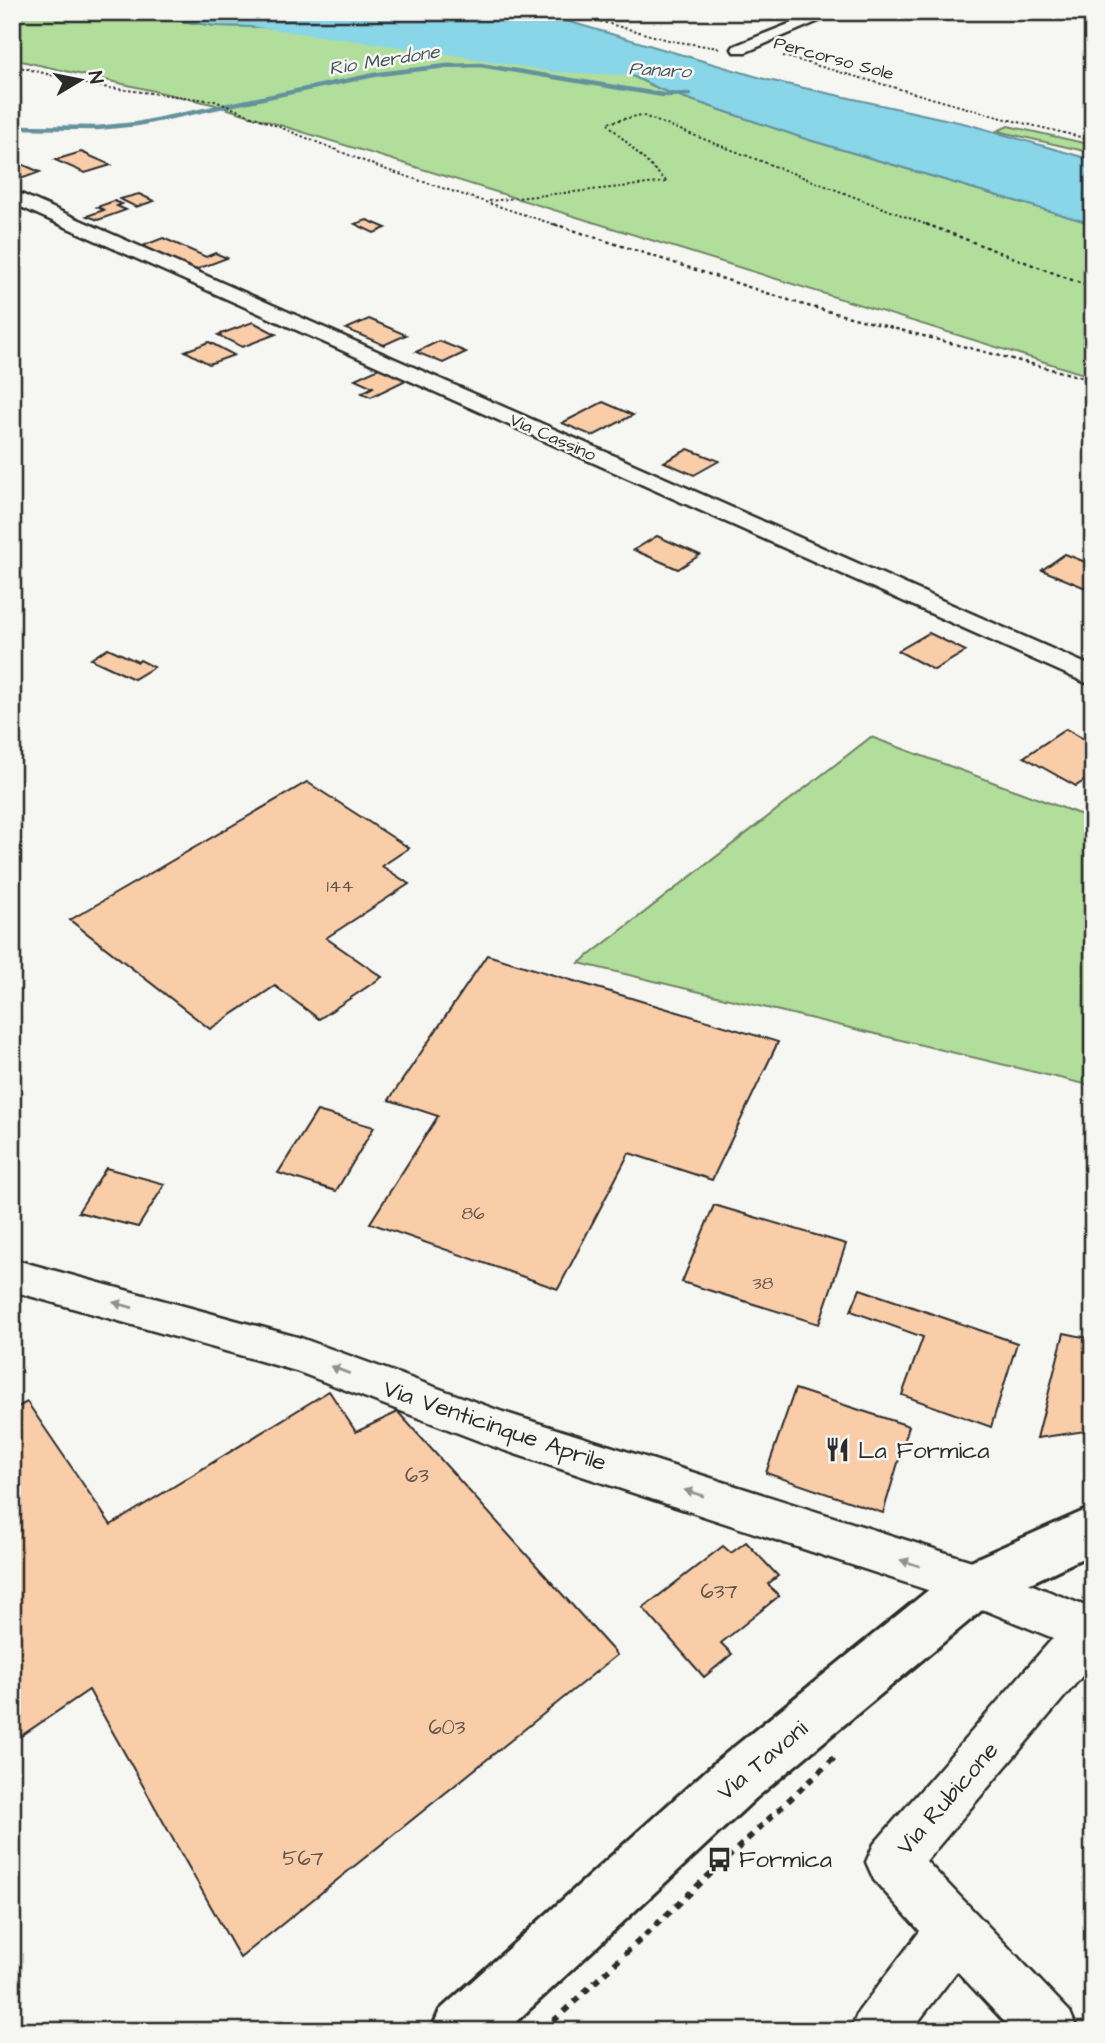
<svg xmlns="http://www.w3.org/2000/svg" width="1105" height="2043" viewBox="0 0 1105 2043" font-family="'Architects Daughter',sans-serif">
<rect width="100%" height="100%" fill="#f6f6f2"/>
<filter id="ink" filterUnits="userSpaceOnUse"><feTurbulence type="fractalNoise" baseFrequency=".0143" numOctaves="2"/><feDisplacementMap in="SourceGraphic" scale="14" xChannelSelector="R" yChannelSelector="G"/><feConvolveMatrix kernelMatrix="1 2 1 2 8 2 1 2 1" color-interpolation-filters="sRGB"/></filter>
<g filter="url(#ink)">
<g fill="#b2de9c" stroke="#6e8464" stroke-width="2">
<path d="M12,12H116L216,26L354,29L553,64L609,65L662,90L806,139L1093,224V377L212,104L12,59Z"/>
<path d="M1008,126L1093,145V153L997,131Z"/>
<path d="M871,737L1090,818L1093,815V1086L579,963Z"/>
</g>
<path fill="#89d6e8" stroke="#63929c" stroke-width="2" d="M116,12H536L768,80L967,124L1093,160V224L806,139L662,90L609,65L553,64L354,29L216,26Z"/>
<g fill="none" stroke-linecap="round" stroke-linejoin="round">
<path stroke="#63929c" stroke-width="4.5" d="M12,127L97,128L137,124L379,74L446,66L480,65L663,95L689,94"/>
<path fill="#89d6e8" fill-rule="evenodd" d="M194,12H264L553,56L685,62L695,64L699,70L695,76L685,78L553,72L442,53L207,20L198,17Z"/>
</g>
<g fill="#facda9" stroke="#2b2b2b" stroke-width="2">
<path d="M81,152L111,165L85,173L55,160Z"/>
<path d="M12,160L40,172L15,181L12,180Z"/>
<path d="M139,194L154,201L136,207L120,199Z"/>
<path d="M114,201L122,204L117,206L126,210L98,220L87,216L104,210L97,207Z"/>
<path d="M367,220L386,228L374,233L355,224Z"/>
<path d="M163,238L206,257L215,253L227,258L195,270L140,247Z"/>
<path d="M369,319L406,335L384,345L346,329Z"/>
<path d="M253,322L276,334L242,347L218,335Z"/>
<path d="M439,341L466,352L443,363L416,352Z"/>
<path d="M209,342L234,355L209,364L185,351Z"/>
<path d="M381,367L408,379L371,397L362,393L373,387L355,379Z"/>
<path d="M603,402L633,415L593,436L562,423Z"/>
<path d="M688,449L719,461L694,475L664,462Z"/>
<path d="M657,536L700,555L678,569L634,550Z"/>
<path d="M1065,554L1093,565V591L1042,570Z"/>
<path d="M929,633L966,651L934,670L898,651Z"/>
<path d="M108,648L138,662L140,660L154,667L134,679L91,659Z"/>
<path d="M1066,729L1093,744V775L1076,786L1024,757Z"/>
<path d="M307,782L409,848L382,866L409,884L326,938L382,977L319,1019L275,986L210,1029L70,920Z"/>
<path d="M487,955L778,1042L712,1180L629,1153L558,1289L370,1223L438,1116L389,1100Z"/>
<path d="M317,1111L374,1127L336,1191L278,1173Z"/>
<path d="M106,1168L165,1184L138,1227L78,1212Z"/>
<path d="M714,1205L846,1244L819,1324L682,1282Z"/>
<path d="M860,1289L1017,1343L991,1427L902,1395L923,1337L851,1311Z"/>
<path d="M1064,1333L1093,1339V1430L1037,1438Z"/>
<path d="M795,1389L909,1426L883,1513L766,1473Z"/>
<path d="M329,1391L356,1432L398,1412L617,1655L240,1958L89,1690L12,1742V1410L27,1402L111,1525Z"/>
<path d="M746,1542L778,1576L768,1584L779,1596L721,1643L732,1654L704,1677L643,1608L723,1546L731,1553Z"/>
</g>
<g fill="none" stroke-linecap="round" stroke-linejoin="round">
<defs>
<g id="minor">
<path d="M819,12H840L746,52H734L732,49L734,46Z"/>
<path d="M12,190L1093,667V686L12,203Z"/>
<path d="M12,1259L301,1338L503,1412L975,1562L1093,1609V1663L926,1861L1070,2012L1078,2031H1013L957,1971L911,2031H850L858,2012L920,1931L874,1880L866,1862L874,1844L1053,1638L970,1604L500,1449L296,1371L12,1291Z"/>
</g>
<path id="major" d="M1093,1507V1553L993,1601L756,1798L506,2031H431L440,2010L718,1760L957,1567Z"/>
</defs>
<use href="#minor" stroke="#2b2b2b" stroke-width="5"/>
<use href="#major" stroke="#2b2b2b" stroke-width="6"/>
<g stroke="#2b2b2b" stroke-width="2" stroke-dasharray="2.5 2.5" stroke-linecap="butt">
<path d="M566,12L672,41L719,48"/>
<path d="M783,56L1002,118L1093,140"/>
<path d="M12,65L94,86L215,101L381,168L559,226"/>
<path d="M489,201L667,182L607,123L641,115L930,226"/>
</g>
<g stroke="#2b2b2b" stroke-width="2.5" stroke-dasharray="3.5 3.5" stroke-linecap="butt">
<path d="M554,224L804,305L1093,380"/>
<path d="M926,224L1085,285L1093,294"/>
</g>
<path stroke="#2b2b2b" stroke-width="6" stroke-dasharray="7 7" stroke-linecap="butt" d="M543,2031L836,1756"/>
<use href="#minor" fill="#f6f6f2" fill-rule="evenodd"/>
<use href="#major" fill="#f6f6f2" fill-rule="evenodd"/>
</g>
<defs><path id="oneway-solid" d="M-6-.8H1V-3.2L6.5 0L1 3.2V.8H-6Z" transform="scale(1.75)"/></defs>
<g fill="#90908e">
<use href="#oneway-solid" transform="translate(123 1305) rotate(-164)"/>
<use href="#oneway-solid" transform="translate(340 1370) rotate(-159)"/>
<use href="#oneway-solid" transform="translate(694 1493) rotate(-162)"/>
<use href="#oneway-solid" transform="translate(910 1563) rotate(-162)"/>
</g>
</g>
<defs>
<symbol id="restaurant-bare" viewBox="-9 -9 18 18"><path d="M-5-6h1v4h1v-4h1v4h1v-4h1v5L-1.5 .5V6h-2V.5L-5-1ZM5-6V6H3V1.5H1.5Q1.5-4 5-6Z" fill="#2b2b2b" stroke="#f6f6f2" stroke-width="2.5" paint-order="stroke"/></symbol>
<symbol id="bus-bare" viewBox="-9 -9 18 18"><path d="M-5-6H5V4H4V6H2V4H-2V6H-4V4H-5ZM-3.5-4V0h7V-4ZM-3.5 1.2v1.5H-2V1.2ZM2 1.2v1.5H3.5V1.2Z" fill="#2b2b2b" stroke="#f6f6f2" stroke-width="2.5" paint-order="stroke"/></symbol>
</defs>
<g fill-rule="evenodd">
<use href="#restaurant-bare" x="820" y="1432" width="35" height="35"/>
<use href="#bus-bare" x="702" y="1842" width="35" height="35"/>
</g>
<g text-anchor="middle" stroke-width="5" stroke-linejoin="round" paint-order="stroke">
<g font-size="18" fill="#2b2b2b" stroke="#f6f6f2">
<text transform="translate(834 58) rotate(15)" y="6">Percorso Sole</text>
<text transform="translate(553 437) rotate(24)" y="6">Via Cassino</text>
</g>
<g font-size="18" fill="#5f544a">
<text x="340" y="892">144</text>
<text x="473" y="1219">86</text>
<text x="763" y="1289">38</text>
</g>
<g font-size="19" font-style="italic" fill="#42565a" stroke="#f6f6f2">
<text transform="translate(384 59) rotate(-9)" y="7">Rio Merdone</text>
<text transform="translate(660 69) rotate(3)" y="7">Panaro</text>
</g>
<g font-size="21" fill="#5f544a">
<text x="417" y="1482">63</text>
<text x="719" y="1598">637</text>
<text x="447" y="1734">603</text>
<text x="303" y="1865">567</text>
</g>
<g font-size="24" fill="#2b2b2b" stroke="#f6f6f2">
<text transform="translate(495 1425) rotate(19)" y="8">Via Venticinque Aprile</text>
<text transform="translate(762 1760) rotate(-40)" y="8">Via Tavoni</text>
<text transform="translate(947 1798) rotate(-49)" y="8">Via Rubicone</text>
</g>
<g font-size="24" fill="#2b2b2b" stroke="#f6f6f2" text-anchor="start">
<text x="858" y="1458">La Formica</text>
<text x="739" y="1867">Formica</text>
</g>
</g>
<rect width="1105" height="2043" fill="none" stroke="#f6f6f2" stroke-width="42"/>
<rect x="21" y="21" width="1063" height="2001" fill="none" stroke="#2b2b2b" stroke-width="2.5" filter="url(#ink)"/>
<g transform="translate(80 80) rotate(80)" stroke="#f6f6f2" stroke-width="5" paint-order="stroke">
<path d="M0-5L12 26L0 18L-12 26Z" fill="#2b2b2b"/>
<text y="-10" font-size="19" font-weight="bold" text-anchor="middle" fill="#2b2b2b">N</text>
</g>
</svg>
